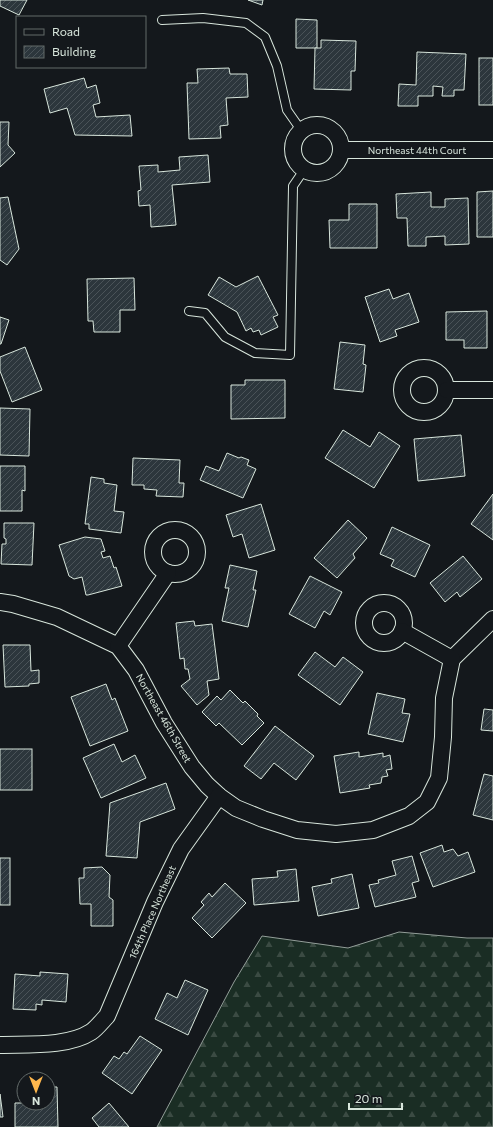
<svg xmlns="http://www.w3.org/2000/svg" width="493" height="1127" viewBox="0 0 493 1127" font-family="Commissioner,sans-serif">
<defs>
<pattern id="forest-firs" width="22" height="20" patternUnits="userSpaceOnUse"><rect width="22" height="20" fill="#1a2d24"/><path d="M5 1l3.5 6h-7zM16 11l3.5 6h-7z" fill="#3b4b43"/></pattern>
<pattern id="building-hatch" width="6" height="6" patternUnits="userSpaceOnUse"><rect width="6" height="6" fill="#2c363c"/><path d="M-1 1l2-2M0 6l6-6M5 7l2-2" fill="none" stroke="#4a5358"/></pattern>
</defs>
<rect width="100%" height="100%" fill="#14181c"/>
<path fill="url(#forest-firs)" stroke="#939e99" d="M399,932L467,938H493V1127H157L234,982L262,936L348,948Z"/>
<g fill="url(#building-hatch)" stroke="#d8e6dc">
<path d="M0,0H27L19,15L0,6Z"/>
<path d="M248,0H263L262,5Z"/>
<path d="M296,19L317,20V48H296Z"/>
<path d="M321,40L356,41L355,71H351V90L314,89L315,48H321Z"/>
<path d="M417,52L466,54L464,90H454V96H442L443,87L433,86V96H418V106H398L399,84L416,85Z"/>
<rect x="479" y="58" width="14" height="47"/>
<path d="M229,68L230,74H247L248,97L226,98L228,125L220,126L221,138L189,139L187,83H198L197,69Z"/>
<path d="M84,78L87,88L96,85L100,103L93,105L96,117L130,115L132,136L75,135L67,108L50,113L44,89Z"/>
<path d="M0,122H9L8,145L15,153L0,167Z"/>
<path d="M208,155L210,182L172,185L176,225L151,227L150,205L139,206L138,191L141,190L139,166L158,165V172L180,170L179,157Z"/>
<path d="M493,191V237H477V192Z"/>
<path d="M431,192V207H445V199L468,198L469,244L445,245V236L426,237V246H408L407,218H397L396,194Z"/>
<path d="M8,197L19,249L7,265L0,260V198Z"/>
<path d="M349,204H377V248H330L329,220H349Z"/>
<path d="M258,276L278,315L273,317L278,327L261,335L259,330L253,332L251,328L246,331L237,312L208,295L219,277L236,287Z"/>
<path d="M134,278L135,310H120V332H94L93,321H88L87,279Z"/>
<path d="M389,289L393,299L409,293L419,322L395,330L397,336L380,342L365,297Z"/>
<path d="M487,311V348H464V340H446V312Z"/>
<path d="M0,317L9,320L1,344H0Z"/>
<path d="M340,342L365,345L363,364L366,365L363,392L334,389Z"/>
<path d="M25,347L42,390L12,402L0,371V357Z"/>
<path d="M245,380H285V418L231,419V385H245Z"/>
<path d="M0,408L30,409L29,456L0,455Z"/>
<path d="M343,430L370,447L379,432L400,446L374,488L325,458Z"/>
<path d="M461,435L465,476L418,481L414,439Z"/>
<path d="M227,453L239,458L241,457L249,460L247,465L256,469L243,498L200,480L206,466L219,471Z"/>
<path d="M133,458L180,460L179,483H184L183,497L156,496L157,490L144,489V485H132Z"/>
<path d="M0,466H25V491L22,490V511H0Z"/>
<path d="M91,477L104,479V483L117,485L114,511L124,512L121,533L89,529V524H85Z"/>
<path d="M493,494V540L471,524Z"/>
<path d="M261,504L275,550L249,558L242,534L233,537L226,515Z"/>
<path d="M348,520L367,538L353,554L355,558L337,578L314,558Z"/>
<path d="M4,523H34L32,565L1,564L2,544H6V539L4,538Z"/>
<path d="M392,527L430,545L415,577L391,566L394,560L380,554Z"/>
<path d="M85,537L101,539L105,551L101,552L103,558L110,556L114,568L116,567L122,586L88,595H86L82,577L74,579L69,576L59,545Z"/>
<path d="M463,556L482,579L460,597L457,592L445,602L430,583Z"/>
<path d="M230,565L257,571L253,590H256L248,627L222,621L229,588H225Z"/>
<path d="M310,576L342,592L330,615L324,611L315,628L289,614Z"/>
<path d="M194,621L195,626L212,624L219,679L207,681L209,695L197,705L181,686L190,679L188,669H185L184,658L180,659L176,623Z"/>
<path d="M3,645H30L31,671L39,670V683L29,684V686L5,687Z"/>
<path d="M315,652L335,667L343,657L363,672L340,705L298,675Z"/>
<path d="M106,684L112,700L115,698L128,731L90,746L71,697Z"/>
<path d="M230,690L243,703L245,701L258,714L257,716L264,723L242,745L219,723L216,726L202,712L217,696L221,700Z"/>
<path d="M377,693L405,699L402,713L410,714L403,742L368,734Z"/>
<path d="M484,709L493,710V731L481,730Z"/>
<path d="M275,726L314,756L296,780L274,763L261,779L244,766Z"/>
<path d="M114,744L122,762L135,755L146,778L101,798L83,758Z"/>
<rect x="0" y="749" width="32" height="41"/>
<path d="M359,752V757L383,753V757L390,755L392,769L386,770L388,776L382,777L381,783L369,785L370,788L340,793L334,756Z"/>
<path d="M484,774L493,776V820L473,815Z"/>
<path d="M166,783L175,809L140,822L137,858L106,856L110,803Z"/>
<path d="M442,845L444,852L453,849L458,856L468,852L475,872L433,887L420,853Z"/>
<path d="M412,856L419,881L412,883L416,897L375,907L369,885L379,883L378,880L396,875L392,861Z"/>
<rect x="0" y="858" width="10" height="47"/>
<path d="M102,867L110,875L109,897L113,900V926H91V904H80L79,878H84V868Z"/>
<path d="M296,869L299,901L254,905L252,879L278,877L277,871Z"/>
<path d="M352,874L359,908L318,916L312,887L332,883L331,879Z"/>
<path d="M225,883L246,903L212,938L192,918L204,905L201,902L209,893L212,897Z"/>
<path d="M40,972L68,974L66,1002L42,1000V1005L36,1004V1010L13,1009L15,974L40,976Z"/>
<path d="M185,980L208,990L188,1035L155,1019L167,993L177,998Z"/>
<path d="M140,1036L162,1050L132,1094L102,1073L114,1056L119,1059L124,1052L127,1054Z"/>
<path d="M48,1087H57L58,1127H15V1103H48Z"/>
<path d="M0,1094L3,1117H0Z"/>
<path d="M109,1103L129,1127H99L92,1118Z"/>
</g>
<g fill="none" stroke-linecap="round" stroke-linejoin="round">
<defs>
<g id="lane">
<path d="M162,20L203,18L246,23L265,37L277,66L287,110L301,130"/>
<path d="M189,311L205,313L225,337L255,353L290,355L293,186L304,170"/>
</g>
<g id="street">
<circle cx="317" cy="149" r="24"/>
<path d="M342,150H493"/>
<circle cx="424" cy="390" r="22"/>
<path d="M447,390H493"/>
<circle cx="175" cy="552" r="22"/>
<path d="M0,602L13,604L57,617L118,646L136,670L164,723L192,767L207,785L219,796L236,808L263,819L297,830L336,834L373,830L409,816L427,802L439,778L443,737L444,698L452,659L493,619"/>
<circle cx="384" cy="623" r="20"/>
<path d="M402,631L452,659"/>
<path d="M118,646L168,573"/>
<path d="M0,1045C28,1044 68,1047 91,1032C97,1028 102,1021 107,1016L155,902L181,849L219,796"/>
</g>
</defs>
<use href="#lane" stroke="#d8e6dc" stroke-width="10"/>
<use href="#street" stroke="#d8e6dc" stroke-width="18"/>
<use href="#lane" stroke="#14181c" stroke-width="8"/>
<use href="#street" stroke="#14181c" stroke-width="16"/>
</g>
<g text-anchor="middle" stroke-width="3" stroke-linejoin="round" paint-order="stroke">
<g font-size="10" fill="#d8e6dc" stroke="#14181c">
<text x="417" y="154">Northeast 44th Court</text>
<text transform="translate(164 718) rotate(60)" y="4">Northeast 46th Street</text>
<text transform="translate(152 912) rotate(-66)" y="4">164th Place Northeast</text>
</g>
</g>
<rect x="16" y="16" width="130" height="52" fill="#14181c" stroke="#626a69"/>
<rect x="24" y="29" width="20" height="6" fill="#14181c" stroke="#626a69"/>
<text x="52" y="36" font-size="12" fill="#d8e6dc">Road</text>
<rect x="24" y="46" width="20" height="12" fill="url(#building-hatch)" stroke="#626a69"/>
<text x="52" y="56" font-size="12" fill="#d8e6dc">Building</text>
<g transform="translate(36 1091) rotate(180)"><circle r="19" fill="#14181c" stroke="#626a69"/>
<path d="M0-3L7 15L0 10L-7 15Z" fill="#ffb74d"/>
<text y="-6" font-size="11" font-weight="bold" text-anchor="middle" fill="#d8e6dc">N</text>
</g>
<path d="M349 1103v6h53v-6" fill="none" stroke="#d8e6dc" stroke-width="2"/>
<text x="355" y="1103" font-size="12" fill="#d8e6dc" stroke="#14181c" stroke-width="3" paint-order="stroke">20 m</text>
</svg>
